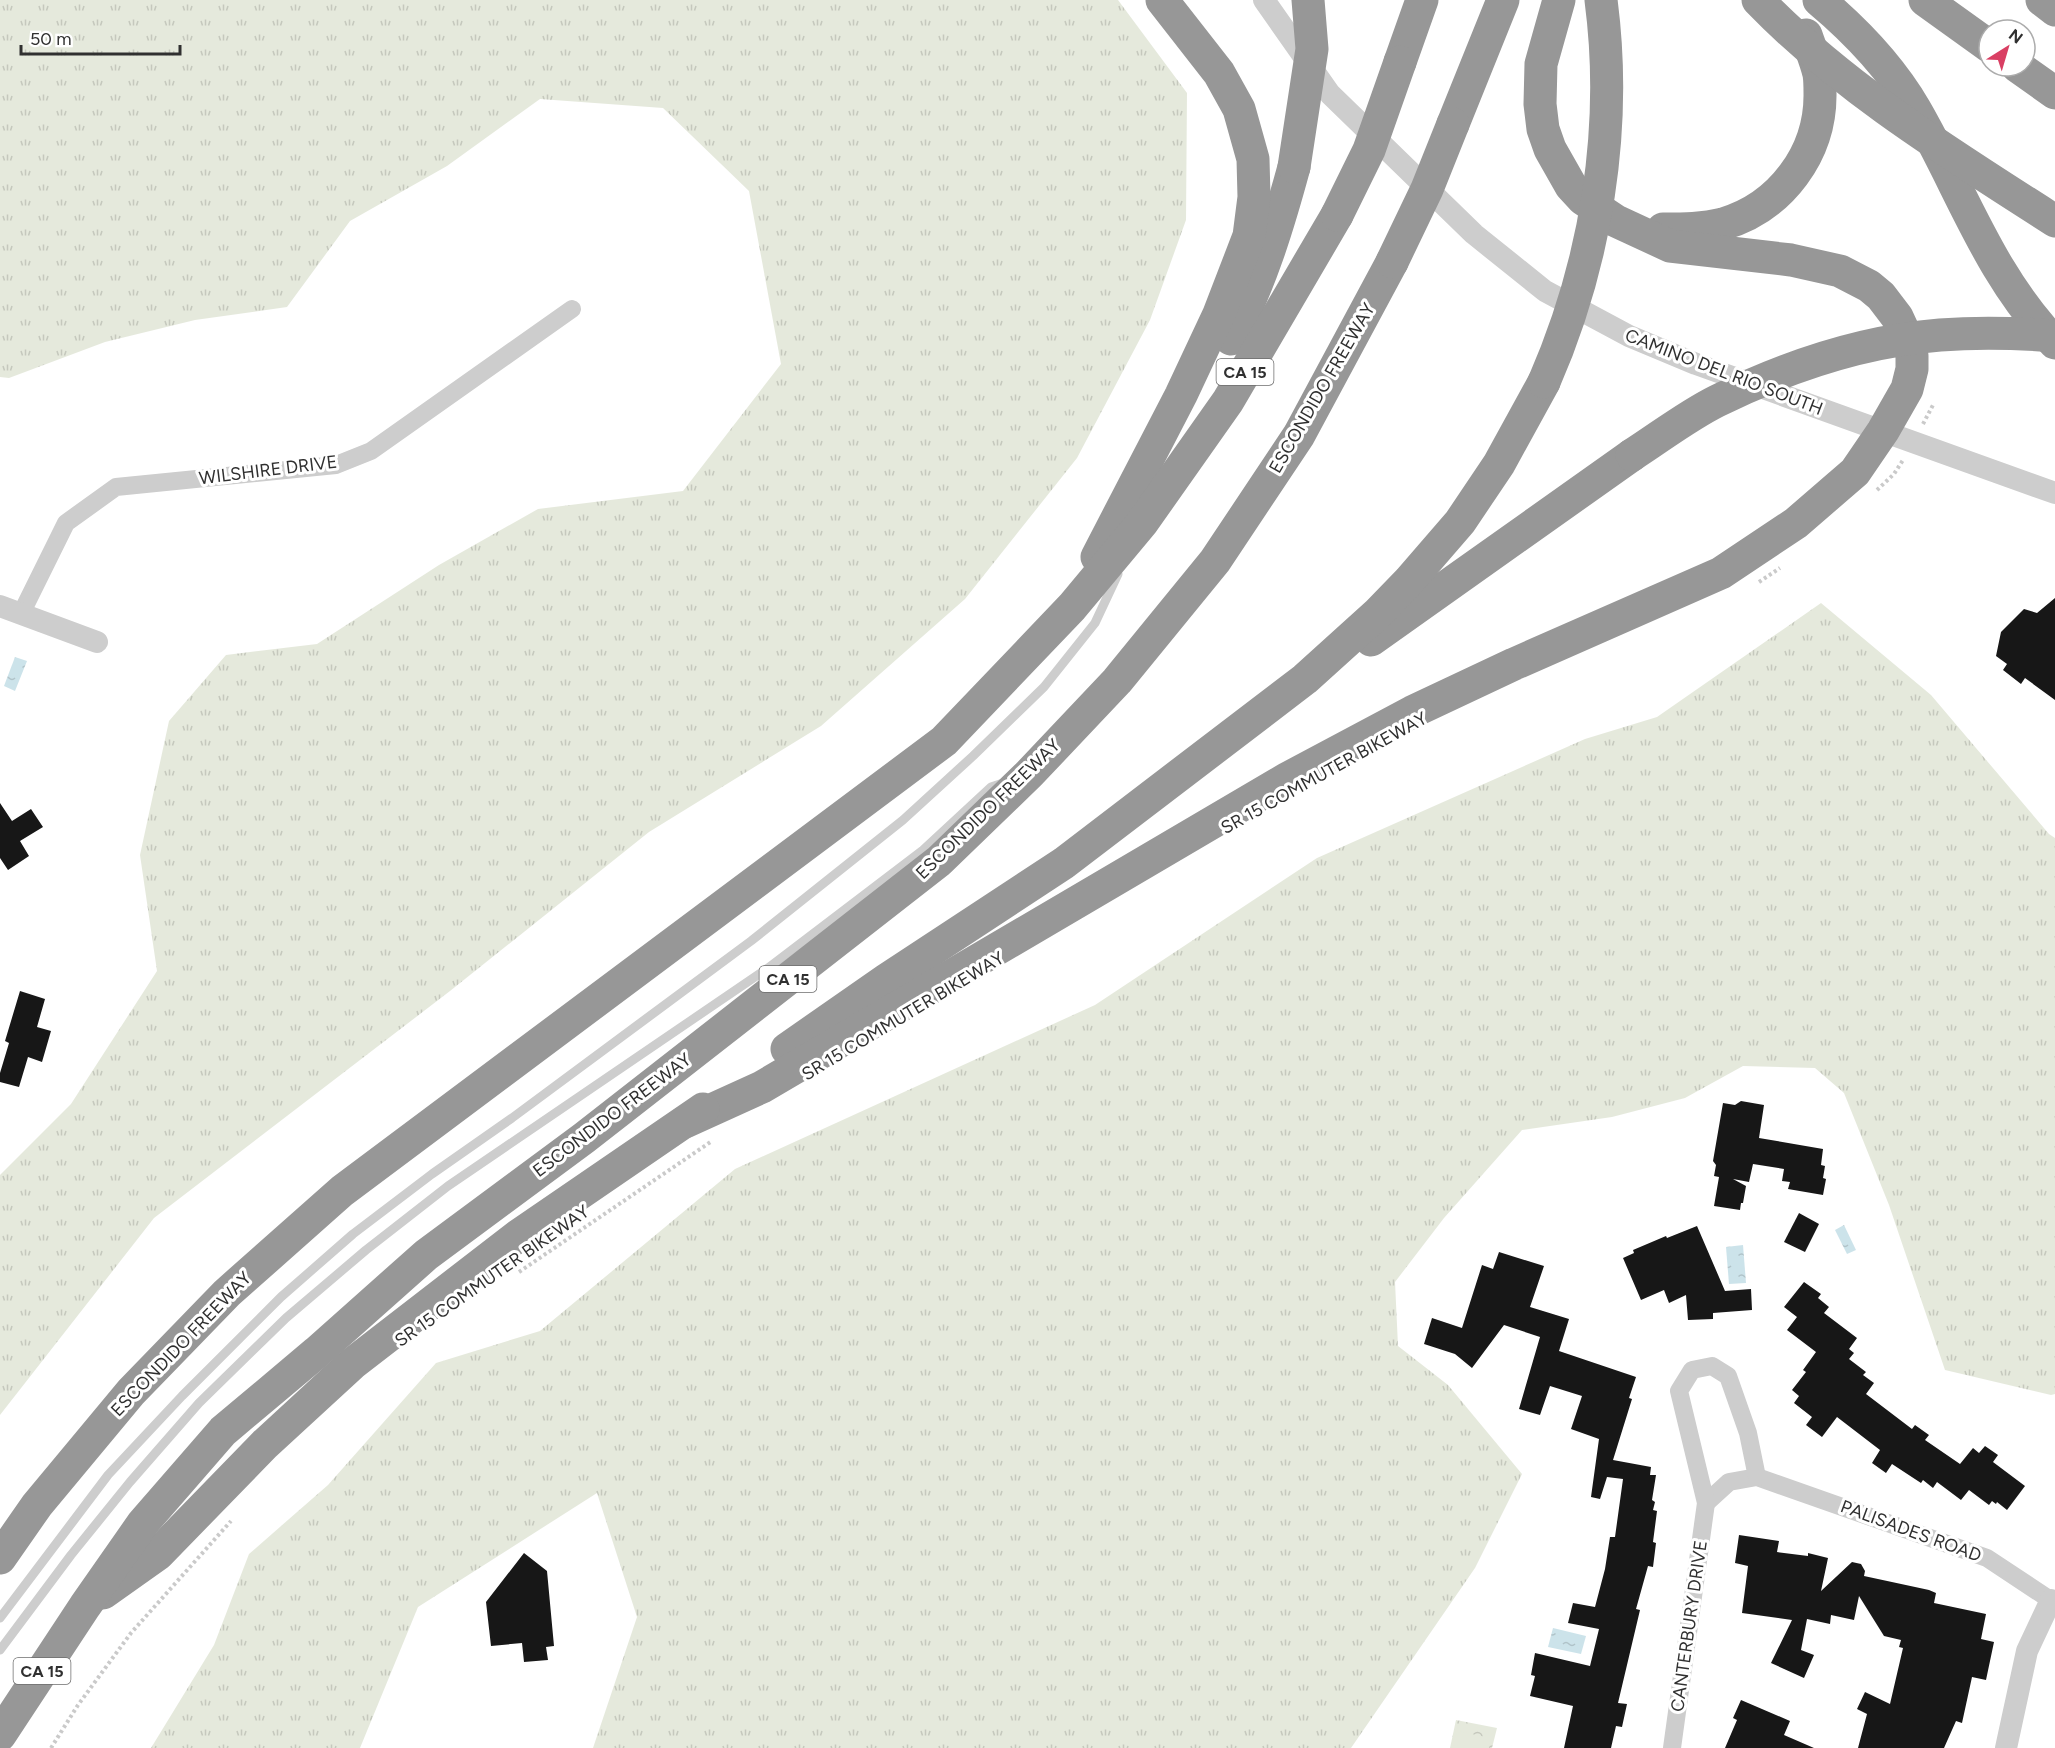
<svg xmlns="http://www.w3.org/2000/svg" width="2055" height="1748" viewBox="0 0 2055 1748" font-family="Figtree,sans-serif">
<defs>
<pattern id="grass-tufts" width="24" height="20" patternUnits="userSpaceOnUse" patternTransform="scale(1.5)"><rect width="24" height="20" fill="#e5e9dc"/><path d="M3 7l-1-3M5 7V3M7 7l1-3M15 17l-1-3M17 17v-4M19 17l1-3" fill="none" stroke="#c5c8bd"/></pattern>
<pattern id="forest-crowns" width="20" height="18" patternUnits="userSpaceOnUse" patternTransform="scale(1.5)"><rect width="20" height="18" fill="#e5e9dc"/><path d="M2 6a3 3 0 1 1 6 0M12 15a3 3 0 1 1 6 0" fill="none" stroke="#c5c8bd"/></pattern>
<pattern id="water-ripples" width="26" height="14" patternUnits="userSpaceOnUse" patternTransform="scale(1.5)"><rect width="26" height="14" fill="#cce3ea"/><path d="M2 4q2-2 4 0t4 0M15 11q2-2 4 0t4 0" fill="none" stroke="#b0c3c9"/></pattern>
</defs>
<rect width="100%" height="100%" fill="#fff"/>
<g fill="url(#grass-tufts)">
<path d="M0,0H1118L1187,93L1186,220L1150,320L1077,458L965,599L821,726L649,832L450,991L154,1218L0,1415V1175L71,1104L157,971L140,855L169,721L226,655L317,644L439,565L538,509L683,491L781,364L749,191L663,108L540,99L447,166L350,221L287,307L195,320L105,342L9,378L0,377Z"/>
<path d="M1821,603L1931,695L2049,834L2055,838V1394L2051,1395L1945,1370L1889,1205L1844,1093L1815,1068L1743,1066L1685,1098L1612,1117L1522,1130L1444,1218L1395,1282L1398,1346L1448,1385L1522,1474L1475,1568L1351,1748H593L637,1617L597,1493L418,1607L360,1748H151L214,1645L249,1554L328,1485L436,1363L540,1331L735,1169L1095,1005L1317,858L1585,739L1657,717Z"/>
</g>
<path fill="url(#forest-crowns)" d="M1456,1720L1497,1728L1492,1748H1450Z"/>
<path fill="#e5e9dc" d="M1457,1731L1491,1738L1489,1748H1453Z"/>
<g fill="url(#water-ripples)">
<path d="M15,657L27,661L15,691L4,686Z"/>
<path d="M1844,1225L1856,1250L1847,1254L1835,1230Z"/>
<path d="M1743,1245L1746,1283L1729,1284L1726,1247Z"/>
<path d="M1553,1628L1586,1636L1581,1654L1548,1647Z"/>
</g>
<g fill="#171717">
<path d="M2055,598V700L2025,678L2021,684L2003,670L2007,664L1996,656L2001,632L2024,609L2037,613Z"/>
<path d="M0,803L12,821L31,809L43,827L20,841L29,856L8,870L0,858Z"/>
<path d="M20,991L45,999L37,1027L51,1031L42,1062L28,1057L19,1087L0,1082V1073L9,1043L5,1041Z"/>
<path d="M1741,1101L1764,1105L1759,1138L1823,1149L1821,1165L1825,1166L1823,1178L1826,1179L1823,1195L1788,1189L1790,1182L1782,1181L1784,1169L1753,1164L1749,1182L1733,1179L1746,1186L1743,1203H1741L1740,1210L1714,1206L1719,1177L1714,1176L1716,1165L1713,1161L1723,1103L1735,1105Z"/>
<path d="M1799,1213L1819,1224L1805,1252L1784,1242Z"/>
<path d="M1697,1226L1725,1291L1751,1289L1752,1310L1713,1313V1319L1688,1320L1686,1295L1669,1303L1664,1290L1641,1300L1623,1258L1634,1253L1633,1250L1666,1236L1667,1238Z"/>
<path d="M1499,1252L1544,1266L1530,1307L1569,1319L1559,1351L1636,1377L1629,1398L1632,1399L1613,1460L1651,1467L1650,1475H1656L1652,1500L1655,1502L1653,1510L1657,1511L1653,1542L1656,1543L1653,1567L1648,1566L1636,1609L1640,1610L1618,1703L1627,1704L1622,1727L1616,1726L1611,1748H1564L1573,1706L1530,1696L1535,1676L1531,1675L1535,1653L1590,1666L1599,1629L1568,1623L1573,1603L1595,1607L1605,1569L1610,1537H1615L1623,1479L1607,1477L1600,1499L1591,1497L1599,1439L1571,1429L1582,1396L1550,1386L1540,1415L1519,1409L1540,1337L1504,1325L1472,1368L1455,1354L1424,1344L1432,1318L1462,1328L1482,1265L1493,1269Z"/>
<path d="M1804,1282L1821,1294L1818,1298L1829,1307L1824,1313L1857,1338L1849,1349L1854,1353L1849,1359L1866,1372L1863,1375L1874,1383L1866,1394L1912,1429L1915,1425L1929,1435L1925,1440L1960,1464L1973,1448L1979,1453L1985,1446L1998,1455L1993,1462L2025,1486L2007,1510L1997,1502L1996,1504L1992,1501L1989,1505L1969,1490L1961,1500L1937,1482L1933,1488L1923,1480L1921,1483L1892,1464L1886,1473L1872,1463L1880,1450L1837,1417L1822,1437L1806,1425L1812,1417L1794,1403L1799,1396L1792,1390L1806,1372L1803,1370L1816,1352L1787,1330L1797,1317L1784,1307Z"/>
<path d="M1739,1535L1779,1541L1777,1552L1808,1556V1553L1828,1558L1821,1591L1852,1562L1861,1564L1865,1571L1864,1576L1929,1590L1936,1593L1934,1603L1986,1614L1981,1639L1994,1642L1986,1680L1972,1677L1962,1723L1956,1721L1944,1748H1858L1867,1714L1857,1709L1865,1692L1890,1704L1903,1648L1899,1647L1901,1640L1884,1636L1859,1596L1854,1620L1831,1615L1830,1624L1807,1619L1801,1650L1814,1655L1804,1678L1771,1663L1792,1620L1742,1613L1748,1566L1735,1563Z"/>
<path d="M524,1553L547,1571L554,1646L546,1647L548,1660L524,1662L522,1643L491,1646L486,1602Z"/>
<path d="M1741,1700L1790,1721L1784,1735L1814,1748H1725L1737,1720L1733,1718Z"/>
</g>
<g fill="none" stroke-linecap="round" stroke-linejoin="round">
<g stroke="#cacaca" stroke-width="4" stroke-dasharray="3 3" stroke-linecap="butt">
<path d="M1923,424L1933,405"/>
<path d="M1877,490L1894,474L1903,460"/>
<path d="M1759,582L1780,568"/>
<path d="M519,1272L712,1141"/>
<path d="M51,1748L78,1705L131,1633L231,1521"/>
</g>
<g stroke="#cdcdcd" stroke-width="9">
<path d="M0,1618L108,1475L182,1396L281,1297L353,1234L432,1174L512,1118L751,941L903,820L973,756L1044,687L1095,623L1118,574"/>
<path d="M0,1650L71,1555L130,1482L199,1403L286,1318L366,1250L448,1186L768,968L923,850L991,787L1003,783"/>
</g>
<g stroke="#cdcdcd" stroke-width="18">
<path d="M21,614L66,523L116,487L336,465L371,451L572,309"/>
<path d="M1706,1503L1729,1482L1757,1477L1987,1558L2055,1603"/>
<path d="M1672,1748L1706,1503L1679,1391L1692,1370L1712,1366L1728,1376L1748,1433L1757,1477"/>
</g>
<g stroke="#cdcdcd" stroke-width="22">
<path d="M1264,0L1330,94L1474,234L1545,291L1629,336L1696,364L2055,493"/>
<path d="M0,606L97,642"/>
<path d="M2006,1748L2027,1651L2051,1600"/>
</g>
<g stroke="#979797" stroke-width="33">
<path d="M1819,0C1856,31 1891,68 1915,109C1962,190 1988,273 2055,343"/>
<path d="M1925,0L1989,46"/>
<path d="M2042,0L2055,10"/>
<path d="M1400,62L1422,0"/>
<path d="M2017,66L2055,93"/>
<path d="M1453,124L1503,0"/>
<path d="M1663,229C1683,229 1703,229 1723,224C1781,207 1821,153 1820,93C1820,87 1820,80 1819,74C1816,61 1810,47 1806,35"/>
<path d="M1231,339C1260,285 1278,226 1294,167"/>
<path d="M1097,557L1181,395L1219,314L1249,236L1254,197L1253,159L1239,109L1219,73L1162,0"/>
<path d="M1371,640L1632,455"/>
<path d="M787,1049L886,980L1064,863L1305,679L1378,613L1409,581L1460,522L1499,464L1544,382"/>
<path d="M685,1122L762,1087L1288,778L1412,712L1514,664L1721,573L1796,523L1855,472L1883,431L1907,389L1912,369V356L1909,343L1897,317L1881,296L1869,286L1840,271L1791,260L1670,246L1616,221L1583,199L1571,186L1550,149L1543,129L1540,104L1541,64L1559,0"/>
<path d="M0,1558L37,1505L131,1392L227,1293L342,1191L944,741L1072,607L1142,523L1228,401L1337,215"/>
<path d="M103,1593L158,1554L265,1444L352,1364L519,1235L703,1109"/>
<path d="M0,1735L85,1606L143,1523L223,1431L317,1352L426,1255L584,1138L939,861L1029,774L1117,681L1215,561L1299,435L1392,262"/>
</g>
<g stroke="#979797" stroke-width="33">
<path d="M1758,0C1844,89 1951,154 2055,221"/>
<path d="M1294,167L1312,49L1308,0"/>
<path d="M1337,215L1369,150L1400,62"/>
<path d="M1392,262L1427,189L1453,124"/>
<path d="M1544,382C1596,263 1618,129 1601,0"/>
<path d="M1632,455C1660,437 1687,416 1717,401C1786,367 1863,341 1940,335C1979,332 2017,333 2055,336"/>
</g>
</g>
<g text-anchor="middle" stroke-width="6" stroke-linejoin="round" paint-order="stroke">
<g fill="#fff" stroke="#6e6e6e" stroke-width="1.5">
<rect x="1216.5" y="359" width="57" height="26" rx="4.5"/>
<rect x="759.5" y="966" width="57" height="26" rx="4.5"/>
<rect x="13.5" y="1658" width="57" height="26" rx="4.5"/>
</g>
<g font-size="16" font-weight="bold" fill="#303030">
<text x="1245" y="378">CA 15</text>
<text x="788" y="985">CA 15</text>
<text x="42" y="1677">CA 15</text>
</g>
<g font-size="18" fill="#303030" stroke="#fff">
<text transform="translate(1724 372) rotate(21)" y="6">CAMINO DEL RIO SOUTH</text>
<text transform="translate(1322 388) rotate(-60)" y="6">ESCONDIDO FREEWAY</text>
<text transform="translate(268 470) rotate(-7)" y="6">WILSHIRE DRIVE</text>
<text transform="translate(1324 773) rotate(-29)" y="6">SR 15 COMMUTER BIKEWAY</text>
<text transform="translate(988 809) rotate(-44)" y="6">ESCONDIDO FREEWAY</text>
<text transform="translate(903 1016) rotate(-31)" y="6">SR 15 COMMUTER BIKEWAY</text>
<text transform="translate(612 1115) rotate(-37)" y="6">ESCONDIDO FREEWAY</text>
<text transform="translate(492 1276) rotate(-35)" y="6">SR 15 COMMUTER BIKEWAY</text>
<text transform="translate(181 1344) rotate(-46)" y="6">ESCONDIDO FREEWAY</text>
<text transform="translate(1911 1531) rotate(20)" y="6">PALISADES ROAD</text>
<text transform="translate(1689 1626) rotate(-82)" y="6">CANTERBURY DRIVE</text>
</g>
</g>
<g transform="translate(2007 48) rotate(37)"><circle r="28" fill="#ffffff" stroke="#acacac" stroke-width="1.5"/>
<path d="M0-4.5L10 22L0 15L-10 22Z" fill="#d93f63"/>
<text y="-9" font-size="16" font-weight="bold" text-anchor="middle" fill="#303030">N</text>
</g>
<path d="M21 45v9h159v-9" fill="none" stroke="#303030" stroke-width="3"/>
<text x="30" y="45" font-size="18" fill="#303030" stroke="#ffffff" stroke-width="4.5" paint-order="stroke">50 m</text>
</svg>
